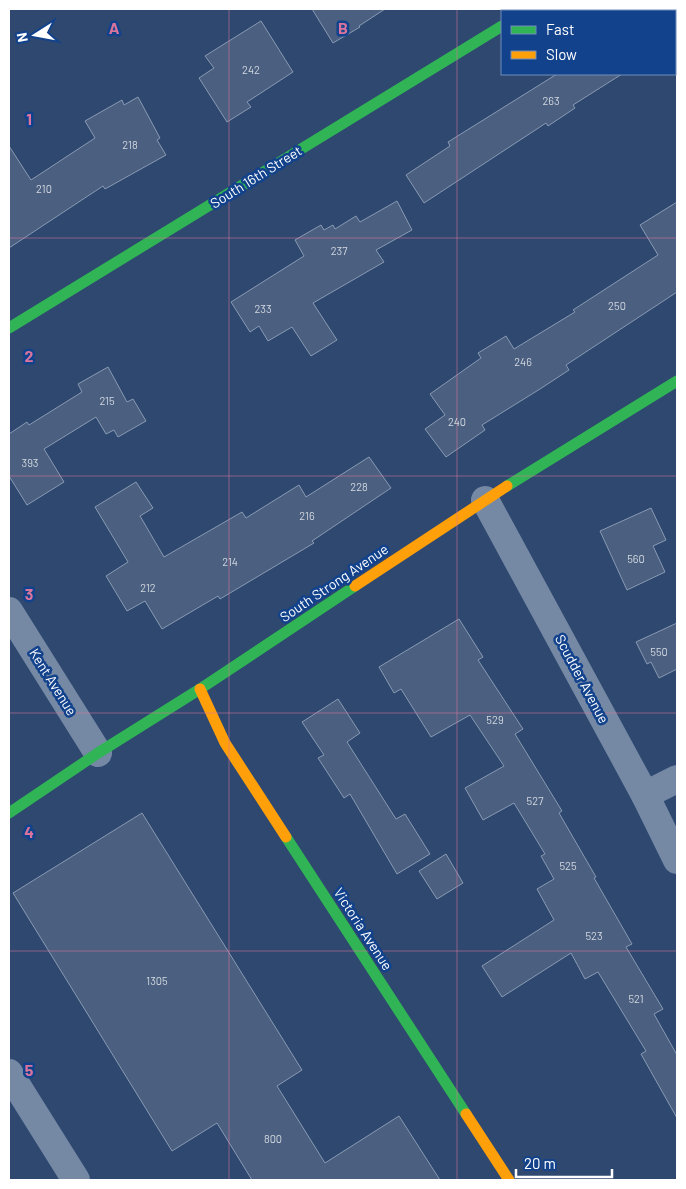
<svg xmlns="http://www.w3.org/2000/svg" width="686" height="1189" viewBox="0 0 686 1189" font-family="Barlow,sans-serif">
<rect width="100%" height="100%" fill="#2e4870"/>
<g fill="#4b6080" stroke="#899ab3">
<path d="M312,9H385L359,26L360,27L333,43Z"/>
<path d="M261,21L293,72L247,102L251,107L227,122L199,78L214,68L205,56Z"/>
<path d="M557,74H622L573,105L575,108L548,126L546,123L424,203L406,175L450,146L448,142Z"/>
<path d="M138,97L160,138L157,140L166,155L105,189L103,186L9,248V146L31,180L95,138L85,121L122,100L124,105Z"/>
<path d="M397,201L412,230L376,250L384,262L313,303L337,340L311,356L292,327L268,341L259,326L250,332L231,302L304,256L295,240L321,225L324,230L333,225L335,229L356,216L360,222Z"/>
<path d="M677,202V292L566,365L569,370L540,389L482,425L485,430L446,457L425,429L445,415L430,394L481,358L478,353L506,336L514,349L575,312L573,310L658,255L640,225Z"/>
<path d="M108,367L127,402L133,399L146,421L118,437L114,430L106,434L96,417L44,449L64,482L27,505L9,476V434L27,422L29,425L82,392L78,384Z"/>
<path d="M369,457L391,488L312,541L314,543L220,599L218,596L162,629L145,601L127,611L106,576L128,562L95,507L136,482L153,508L140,516L164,557L242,512L246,518L299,485L306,497Z"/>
<path d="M651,508L666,540L653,546L665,572L627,590L600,531Z"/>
<path d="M459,619L483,657L478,660L523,729L515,734L562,811L559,813L596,877L594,878L632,944L626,947L663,1009L654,1014L677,1055V1118L641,1054L646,1051L598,972L585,979L571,953L502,997L482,966L554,920L537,889L554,879L541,856L545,854L514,803L483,820L465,788L504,766L470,715L431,737L401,689L394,693L379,667Z"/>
<path d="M677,623V669L659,678L651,662L647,664L636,642Z"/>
<path d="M338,699L360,733L347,742L396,819L405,814L430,854L397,874L350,794L344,798L318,758L324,755L302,722Z"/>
<path d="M142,813L302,1070L277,1086L325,1163L399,1116L440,1180H252L217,1123L172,1151L13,893Z"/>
<path d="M446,854L463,883L437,899L419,871Z"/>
</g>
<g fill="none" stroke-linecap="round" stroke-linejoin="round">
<g stroke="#7589a5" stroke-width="28">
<path d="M526,11L530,9"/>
<path d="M485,500L645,795L677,860"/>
<path d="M9,611L98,753"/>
<path d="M645,795L677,779"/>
<path d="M9,1073L76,1180"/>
</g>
<g stroke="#30b455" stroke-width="11">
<path d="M9,328L502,26"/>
<path d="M507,486L677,381"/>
<path d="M9,813L98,753L200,689L355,586"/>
<path d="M286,837L466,1114"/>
</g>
<g stroke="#ff9f0a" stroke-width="11">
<path d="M355,586L507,486"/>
<path d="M200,689L225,743L286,837"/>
<path d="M466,1114L509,1180"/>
</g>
</g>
<path fill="none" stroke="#da749d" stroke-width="1" stroke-opacity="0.55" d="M229,9V1180M457,9V1180M9,238H677M9,476H677M9,713H677M9,951H677"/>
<g text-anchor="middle" stroke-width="5" stroke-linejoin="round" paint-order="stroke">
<g font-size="11" fill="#d2d7df">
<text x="251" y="74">242</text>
<text x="551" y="105">263</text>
<text x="130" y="149">218</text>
<text x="44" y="193">210</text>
<text x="339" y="255">237</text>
<text x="617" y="310">250</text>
<text x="263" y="313">233</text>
<text x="523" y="366">246</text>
<text x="107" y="405">215</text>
<text x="457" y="426">240</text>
<text x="30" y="467">393</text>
<text x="359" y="491">228</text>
<text x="307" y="520">216</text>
<text x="636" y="563">560</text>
<text x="230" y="566">214</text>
<text x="148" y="592">212</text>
<text x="659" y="656">550</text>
<text x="495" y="724">529</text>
<text x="535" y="805">527</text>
<text x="568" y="870">525</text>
<text x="594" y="940">523</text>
<text x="157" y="985">1305</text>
<text x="636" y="1003">521</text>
<text x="273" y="1143">800</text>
</g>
<g font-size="14" fill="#fff" stroke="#12428c">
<text transform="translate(256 177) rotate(-32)" y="5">South 16th Street</text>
<text transform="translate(334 583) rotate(-34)" y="5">South Strong Avenue</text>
<text transform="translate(582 679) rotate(62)" y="5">Scudder Avenue</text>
<text transform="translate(53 682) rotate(58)" y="5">Kent Avenue</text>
<text transform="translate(363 929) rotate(57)" y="5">Victoria Avenue</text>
</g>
</g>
<g font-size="16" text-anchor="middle" font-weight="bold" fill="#da749d" stroke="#12428c" stroke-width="5" stroke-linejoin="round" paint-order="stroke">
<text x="114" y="34">A</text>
<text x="343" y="34">B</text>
<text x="29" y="125">1</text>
<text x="29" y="362">2</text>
<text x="29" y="600">3</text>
<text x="29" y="838">4</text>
<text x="29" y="1076">5</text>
</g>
<rect width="686" height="1189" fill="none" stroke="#ffffff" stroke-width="20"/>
<rect x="501" y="10" width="175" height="65" fill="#12428c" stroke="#718eba"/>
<rect x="511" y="26" width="25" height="8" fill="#30b455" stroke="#718eba"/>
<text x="546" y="35" font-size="15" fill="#ffffff">Fast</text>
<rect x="511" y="51" width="25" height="8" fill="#ff9f0a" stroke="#718eba"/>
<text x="546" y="60" font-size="15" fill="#ffffff">Slow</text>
<g transform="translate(35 35) rotate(259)" stroke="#12428c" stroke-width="4" paint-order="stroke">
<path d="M0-4L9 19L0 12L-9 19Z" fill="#ffffff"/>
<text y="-8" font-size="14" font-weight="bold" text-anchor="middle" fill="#ffffff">N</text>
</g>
<path d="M516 1169v8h96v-8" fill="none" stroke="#ffffff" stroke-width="2.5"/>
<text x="524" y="1169" font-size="15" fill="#ffffff" stroke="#12428c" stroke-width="4" paint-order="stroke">20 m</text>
</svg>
